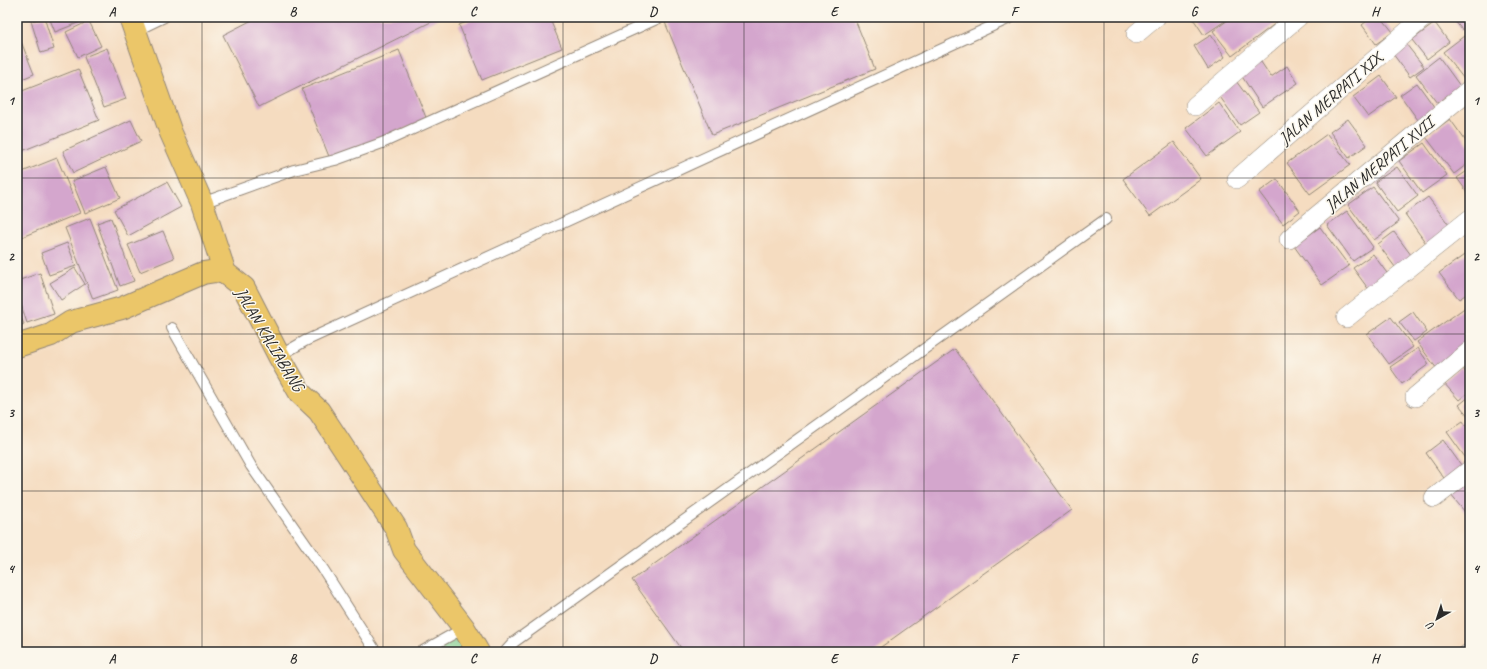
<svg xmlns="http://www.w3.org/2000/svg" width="1487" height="669" viewBox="0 0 1487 669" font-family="Caveat,sans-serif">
<rect width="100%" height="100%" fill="#fbf7ec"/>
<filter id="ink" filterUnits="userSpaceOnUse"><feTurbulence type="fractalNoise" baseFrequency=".025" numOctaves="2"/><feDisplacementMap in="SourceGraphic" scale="8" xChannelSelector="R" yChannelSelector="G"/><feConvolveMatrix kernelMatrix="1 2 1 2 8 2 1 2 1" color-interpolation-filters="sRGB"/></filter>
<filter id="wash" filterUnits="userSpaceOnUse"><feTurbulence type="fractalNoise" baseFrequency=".012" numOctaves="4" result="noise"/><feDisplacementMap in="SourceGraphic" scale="16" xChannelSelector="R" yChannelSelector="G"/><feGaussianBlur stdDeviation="0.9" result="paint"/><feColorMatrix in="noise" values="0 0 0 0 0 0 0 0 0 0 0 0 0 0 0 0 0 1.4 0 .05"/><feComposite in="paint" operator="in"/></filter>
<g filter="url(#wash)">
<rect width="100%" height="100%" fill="#f5dcc0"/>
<path fill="#7dcc8c" stroke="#547c5c" d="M464,628L478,652H421Z"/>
<g id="blocks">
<g fill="#d4a6cd">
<path d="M44,17L54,49L41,53L31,21Z"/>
<path d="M49,17H93L55,32Z"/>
<path d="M258,17H441L259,107L223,35Z"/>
<path d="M480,17H549L562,48L482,80L459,25Z"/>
<path d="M672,17H854L875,69L712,135L664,20Z"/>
<path d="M1192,17H1223L1225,21L1204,35Z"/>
<path d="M1232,17H1278L1280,20L1232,56L1213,31Z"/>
<path d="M1372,17H1381L1393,32L1376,44L1362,25Z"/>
<path d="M1452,17H1470V24L1462,30Z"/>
<path d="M89,21L101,46L78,57L66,32Z"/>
<path d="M1435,23L1449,42L1427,59L1412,40Z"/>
<path d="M1211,35L1225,57L1208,69L1194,46Z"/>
<path d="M1464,36L1470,43V75L1464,79L1443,52Z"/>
<path d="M20,39L34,74L17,81V40Z"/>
<path d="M1406,44L1424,67L1410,77L1393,54Z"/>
<path d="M107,48L126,99L104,107L84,57Z"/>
<path d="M399,50L427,120L330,159L302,89Z"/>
<path d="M1439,57L1460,86L1437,103L1416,75Z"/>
<path d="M1261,62L1271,77L1287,66L1298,83L1262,107L1241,75Z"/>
<path d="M78,69L99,120L17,153V93Z"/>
<path d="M1381,76L1396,97L1368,117L1353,97Z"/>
<path d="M1236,81L1259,112L1240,125L1218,94Z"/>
<path d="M1417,83L1435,108L1418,120L1400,95Z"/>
<path d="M1219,103L1240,132L1207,156L1186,128Z"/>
<path d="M1348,119L1367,145L1349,158L1330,132Z"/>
<path d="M1450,119L1470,147V162L1454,174L1426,137Z"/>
<path d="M131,120L141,141L73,173L63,151Z"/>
<path d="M1327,134L1350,165L1310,194L1287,163Z"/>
<path d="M1174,142L1201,179L1150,216L1123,179Z"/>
<path d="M1424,143L1447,175L1422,193L1399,161Z"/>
<path d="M57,158L80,213L17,239V174Z"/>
<path d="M106,167L120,198L85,213L72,181Z"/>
<path d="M1397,167L1418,196L1397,212L1375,182Z"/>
<path d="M1470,169V196L1457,178Z"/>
<path d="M1277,179L1300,211L1283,224L1259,192Z"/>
<path d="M167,182L181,207L128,236L114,210Z"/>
<path d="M1373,187L1399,222L1374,240L1348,205Z"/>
<path d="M1428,197L1452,229L1428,246L1405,214Z"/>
<path d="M1347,211L1373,247L1353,261L1327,225Z"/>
<path d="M90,218L118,290L93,299L65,228Z"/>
<path d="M111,218L134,281L120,286L97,223Z"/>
<path d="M1320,227L1349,266L1322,285L1294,246Z"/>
<path d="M163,231L174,258L140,272L128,245Z"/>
<path d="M1394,232L1414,259L1398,271L1378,244Z"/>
<path d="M67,243L76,266L49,275L41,253Z"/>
<path d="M1467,253L1470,257V292L1459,299L1439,273Z"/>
<path d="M1373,254L1392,280L1372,294L1353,268Z"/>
<path d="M75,268L85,284L61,300L50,283Z"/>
<path d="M40,273L54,314L27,323L17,292V281Z"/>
<path d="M1470,304V345L1437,369L1417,342Z"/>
<path d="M17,308L24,324L17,327Z"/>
<path d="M1413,312L1427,332L1414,341L1399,322Z"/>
<path d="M1391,317L1413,347L1389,364L1367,334Z"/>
<path d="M1418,348L1429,364L1402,384L1390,367Z"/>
<path d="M955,349L1072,510L874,652H684L632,580Z"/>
<path d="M1461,367L1470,377V391L1459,400L1443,382Z"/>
<path d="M1470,396V418L1459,405Z"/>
<path d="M1463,421L1470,432V464L1447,432Z"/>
<path d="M1443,440L1464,469L1446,481L1426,453Z"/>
<path d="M1467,480L1470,483V518L1450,494Z"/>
</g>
</g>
</g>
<g filter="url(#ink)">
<use href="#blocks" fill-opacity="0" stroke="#908476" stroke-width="1"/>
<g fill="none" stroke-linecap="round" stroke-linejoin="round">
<defs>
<g id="lane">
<path d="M135,31L164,17"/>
<path d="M202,203L294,170L335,160L382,143L661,17"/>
<path d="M172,328L251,466L323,569L376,652"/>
<path d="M279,356L305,341L1012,17"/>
<path d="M421,652L464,628"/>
<path d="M505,652L514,642L1106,219"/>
<path d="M1464,652L1470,648"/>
</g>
<g id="street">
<path d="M1136,34L1156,17"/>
<path d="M1195,106L1298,17"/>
<path d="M1237,179L1424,17"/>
<path d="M1289,239L1470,89"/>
<path d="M1346,318L1470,219"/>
<path d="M1415,397L1470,351"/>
<path d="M1434,498L1470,470"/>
</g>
<g id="primary">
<path d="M130,17L171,133L202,203L225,273L244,288L279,356L300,393L319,411L396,528L404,550L464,628L478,652"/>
<path d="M17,346L51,335L71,322L122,308L203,273L216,271L225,273"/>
</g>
</defs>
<use href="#lane" stroke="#908476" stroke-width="12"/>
<use href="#street" stroke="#908476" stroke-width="20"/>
<use href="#primary" stroke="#908476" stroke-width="24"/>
<use href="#lane" stroke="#fff" stroke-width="10"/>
<use href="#street" stroke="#fff" stroke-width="19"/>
<use href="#primary" stroke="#ebc669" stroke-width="22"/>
</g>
</g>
<path fill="none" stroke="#2b2b2b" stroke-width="1" stroke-opacity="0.55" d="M202,17V652M383,17V652M563,17V652M744,17V652M924,17V652M1104,17V652M1285,17V652M17,178H1470M17,334H1470M17,491H1470"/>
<g text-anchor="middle" stroke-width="3" stroke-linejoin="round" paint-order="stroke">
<g font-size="17" fill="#2b2b2b" stroke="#fbf7ec">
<text transform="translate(1330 98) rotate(-41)" y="6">JALAN MERPATI XIX</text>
<text transform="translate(1379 164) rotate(-40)" y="6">JALAN MERPATI XVII</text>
<text transform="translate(270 339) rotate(59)" y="6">JALAN KALIABANG</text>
</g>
</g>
<rect width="1487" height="669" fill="none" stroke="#fbf7ec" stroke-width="44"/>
<g transform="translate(1437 619) rotate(219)" stroke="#fbf7ec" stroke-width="3" paint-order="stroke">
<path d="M0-3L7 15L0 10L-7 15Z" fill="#2b2b2b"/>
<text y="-6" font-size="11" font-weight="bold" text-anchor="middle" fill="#2b2b2b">U</text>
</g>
<rect x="22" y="22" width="1443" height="625" fill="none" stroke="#2b2b2b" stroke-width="1.5"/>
<g font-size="13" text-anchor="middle" font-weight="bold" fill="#2b2b2b">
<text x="112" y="16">A</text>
<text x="293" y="16">B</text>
<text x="473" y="16">C</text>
<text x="653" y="16">D</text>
<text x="834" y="16">E</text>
<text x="1014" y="16">F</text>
<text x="1194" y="16">G</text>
<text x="1375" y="16">H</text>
<text x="11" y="105">1</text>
<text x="1476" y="105">1</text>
<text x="11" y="261">2</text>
<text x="1476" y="261">2</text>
<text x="11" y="417">3</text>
<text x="1476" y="417">3</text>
<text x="11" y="573">4</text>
<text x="1476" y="573">4</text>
<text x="112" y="663">A</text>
<text x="293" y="663">B</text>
<text x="473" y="663">C</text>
<text x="653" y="663">D</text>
<text x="834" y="663">E</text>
<text x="1014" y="663">F</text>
<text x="1194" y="663">G</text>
<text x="1375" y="663">H</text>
</g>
</svg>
